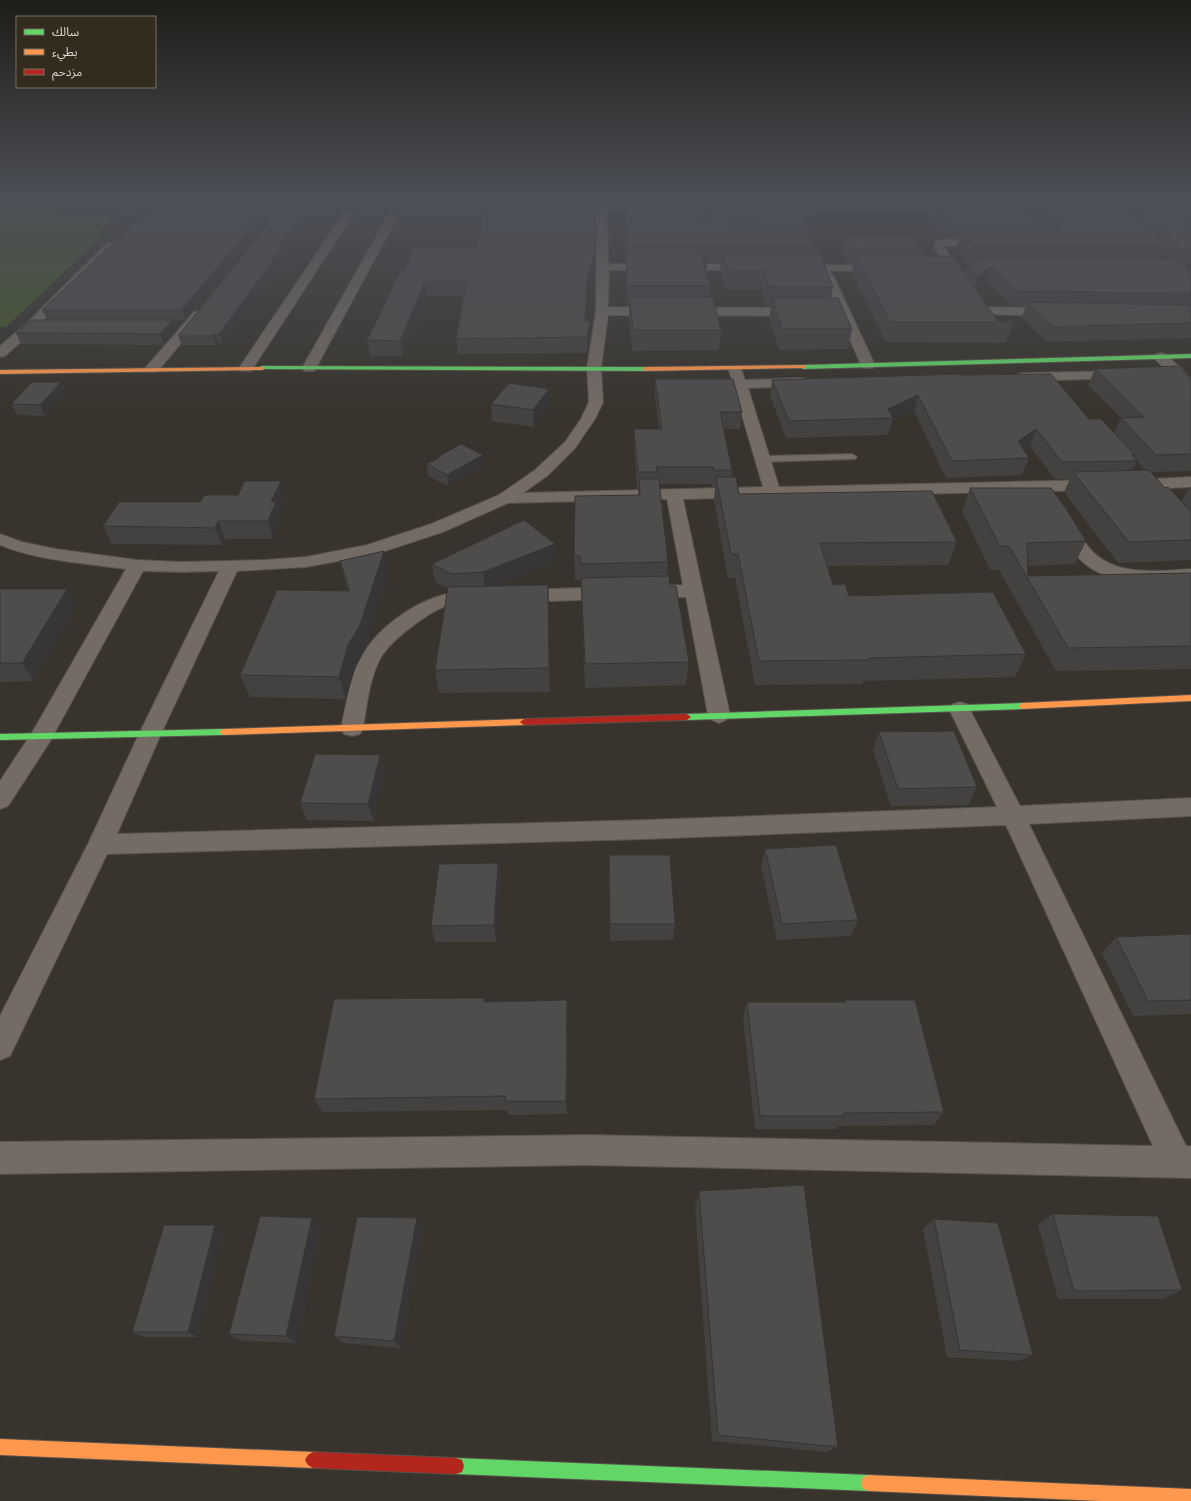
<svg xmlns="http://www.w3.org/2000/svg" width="1191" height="1501" viewBox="0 0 1191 1501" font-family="'Source Serif 4','Noto Sans Arabic',serif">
<rect width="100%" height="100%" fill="#38342d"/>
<path fill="#44572a" d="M0,208L120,211L106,224L94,244L6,327H0Z"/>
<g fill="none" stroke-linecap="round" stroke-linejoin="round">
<defs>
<path id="lane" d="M852,454L857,457L855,459L762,462L757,459L762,456Z"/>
<g id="street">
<path d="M597,201H607V204H732L737,207L732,210H607L608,264H750L756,267L750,270H609L608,307L799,308L803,309L805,312L803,315L799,316L608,315L601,368L603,402L595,419L575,448L547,476L523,493L763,487L734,388L704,389L699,388L697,385L699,382L732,380L729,371L731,368H741L745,380L801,378L806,379L808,382L806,385L801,386L748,388L779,487L1096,480L1102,482L1104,485L1102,488L1096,490L683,499L730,715L726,720L719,723L712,720L708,715L686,597L648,598L641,596L639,592L641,588L648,586L683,585L667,499L508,503L443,532L376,554L306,567L237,571L161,734L117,834L646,820L997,807L949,709L953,704L960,702L967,704L1020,806L1191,798V816L1029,824L1186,1146H1191V1178L588,1165L0,1174V1142L588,1135L1153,1146L1006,825L646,839L107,854L10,1056L0,1060V1016L88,844L139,734L219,571L182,572L143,571L49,743L8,806L0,809V781L33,731L126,569C85,563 39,561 0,545V534L22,542L56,549L137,560L182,562L265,560L306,557L367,545L431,524L499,495L535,470L565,442L581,419L589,402L587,368L596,311Z"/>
<path d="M768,204L960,205L965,208L960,211L765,209L763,207Z"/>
<path d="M348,212L353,215L253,368L251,371H241L239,368L344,213Z"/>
<path d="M393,213L398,216L316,368L314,371H304L302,368L388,216Z"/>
<path d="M945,239L988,240L993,243L988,246H944L966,282L964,284H956L934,247L935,242Z"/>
<path d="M111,242L115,243L116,245L115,247L36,328L5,356L0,357V346L28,322L107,243Z"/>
<path d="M817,260L821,261L824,265H882L888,268L882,271H829L834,277L875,365L873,368H863L861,365L823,278L818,271H795L789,268L795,265H813L811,263L813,261Z"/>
<path d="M978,307L1054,308L1058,309L1060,312L1058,315L1054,316L974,314L972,311L974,308Z"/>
<path d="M198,311L202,312L204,315L202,318L157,372H147L145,369L147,366L194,312Z"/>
<path d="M1161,353L1166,354L1191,379V391L1186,390L1156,360L1154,357L1156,354Z"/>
<path d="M1123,371L1128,372L1130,375L1128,378L1023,381L1018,380L1016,377L1018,374L1023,373Z"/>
<path d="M1191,477V487L1132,490L1126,488L1124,485L1126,482L1132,480Z"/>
<path d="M1064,522C1076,525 1083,541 1091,550C1116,577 1158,571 1191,569V581C1160,582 1113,586 1088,566C1075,557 1067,543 1058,531L1056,527L1058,523Z"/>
<path d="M612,587L619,589L621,593L619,597L612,599L518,602L511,600L509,596L511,592L518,590Z"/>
<path d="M463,592L483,594L485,598L483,602C472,605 460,602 449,605C436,609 425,617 414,625C402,634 387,646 380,659C369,680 367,706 363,728L360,734L352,736L344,734L341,728C346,706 349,683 358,663C375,627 424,593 463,592Z"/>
</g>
<g id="fast">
<path d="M1191,354V358L803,369L800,367L803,365Z"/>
<path d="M262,366L645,367L648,369L645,371L260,369V367Z"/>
<path d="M1022,703L1026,706L1022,709L687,720L683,717L687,714Z"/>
<path d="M223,729L227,732L223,735L0,740V734Z"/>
<path d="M456,1458L869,1475L875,1477L877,1483L875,1489L869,1491L456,1474L450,1472L448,1466L450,1460Z"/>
</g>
<g id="slow">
<path d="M803,365L805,366V368L645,371L642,369L645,367Z"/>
<path d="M264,367V369L262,370L0,374V370Z"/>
<path d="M1191,695V701L1022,709L1018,706L1022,703Z"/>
<path d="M524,719L528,722L524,725L223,735L219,732L223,729Z"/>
<path d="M0,1439L313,1452L318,1455L321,1460L318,1465L313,1468L0,1455Z"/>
<path d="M869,1475L1191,1489V1501H1101L869,1491L863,1489L861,1483L863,1477Z"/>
</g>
<g id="jam">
<path d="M687,714L691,717L687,720L524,725L520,722L524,719Z"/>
<path d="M313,1452L456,1458L462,1460L464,1466L462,1472L456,1474L313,1468L308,1465L305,1460L308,1455Z"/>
</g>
</defs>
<use href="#lane" stroke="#55514b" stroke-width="2"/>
<use href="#street" stroke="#55514b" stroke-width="2"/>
<use href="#fast" stroke="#55514b" stroke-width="2"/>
<use href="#slow" stroke="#55514b" stroke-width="2"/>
<use href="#jam" stroke="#55514b" stroke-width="2"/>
<use href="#lane" fill="#746b64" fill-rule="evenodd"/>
<use href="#street" fill="#746b64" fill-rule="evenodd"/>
<use href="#fast" fill="#63d668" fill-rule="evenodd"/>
<use href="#slow" fill="#ff974d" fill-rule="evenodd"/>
<use href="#jam" fill="#b3261e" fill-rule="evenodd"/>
</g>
<g fill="#444141" fill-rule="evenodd">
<path d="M0,201H111L108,203Z"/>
<path d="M624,201H796L806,226L805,231L814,244L813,254L833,287L831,298L852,329L848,349L779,350L769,317L771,306H766L761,290H727L720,272L721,262H707L706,272L710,286L709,297L721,330L719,350L632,351L629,317V306H627ZM693,203H703L702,212L706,224L701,222L696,214Z"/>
<path d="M921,201H1176L1175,203L1191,205V338L1047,342L1022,317L1026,306H1011L987,280L975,290L998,321L1013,322L1006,343L885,342L852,273L854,263H847L841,251L843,237L918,249L917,254L927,256L964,273L967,263L956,248L959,238H947L929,213L931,204H923ZM1020,204H1030L1028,212ZM1123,205H1127L1126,208ZM1040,227L1043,230H1038ZM1164,253L1171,259H1162ZM1181,265H1191L1188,271Z"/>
<path d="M153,206L308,207L310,215L283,252L284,253L282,255L283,256L263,286L222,343H218L216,345H182L178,336L273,218H272L266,219L185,320H47L42,310Z"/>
<path d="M477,248L595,266L587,293L586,321L590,336L587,353L458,354L456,339L463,296H427L403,356H370L367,340L405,270Z"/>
<path d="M177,330L164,345L21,344L16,333Z"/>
<path d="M1095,369L1191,378V471L1151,472L1165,488L1181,502L1190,487H1191V560L1118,563L1064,492L1070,479H1055L1030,446L1024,450L1029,458L1022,475L946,478L914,411L892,421L888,435L786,438L770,396L772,380L963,375L1089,419L1114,433L1121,418L1088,385ZM1134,457L1145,470H1132L1137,461Z"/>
<path d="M655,379L742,412L740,429H724L732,470L731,477L739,494L957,542L948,565L827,566L833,585L849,596L1026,654L1015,677L863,681V684L755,685L735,578H728L714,500L715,487L712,488L711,484H659L668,562L667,576L670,586L689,662L686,685L585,688L581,587V580H575L574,556L638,495V489H637L634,446V429H659L655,396Z"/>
<path d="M549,389V405L533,427L492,421L491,404Z"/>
<path d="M66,393L45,416L17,415L11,404Z"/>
<path d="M438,457L484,467L448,486L428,476L427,464L438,458Z"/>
<path d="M970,488L1086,541L1075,564L1028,566V576L1191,573V669L1056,671L999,570H990L962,511Z"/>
<path d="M286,498L279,513L281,520L273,539H225L222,545L112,544L103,526L200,502Z"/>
<path d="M384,551L388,574L366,648L355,668L346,699L250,697L240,675L348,591L340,561Z"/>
<path d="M556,562L495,586L548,585L549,609L550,692L439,693L435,670L448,588L435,582L432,564Z"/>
<path d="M0,589H67L77,607L33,681L0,682Z"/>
<path d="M879,732L977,787L968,805L891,806L873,750Z"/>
<path d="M380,755L385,773L374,821L307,820L300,803Z"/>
<path d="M765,849L858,920L851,936L777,940L761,866Z"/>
<path d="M609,855L675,924L673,940L610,941Z"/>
<path d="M498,863L501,880L496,942H435L431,926Z"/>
<path d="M1191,934V1014L1133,1016L1102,953L1116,937Z"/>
<path d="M567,1000L568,1015L567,1114L508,1115L507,1110L322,1112L314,1099L484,1002Z"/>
<path d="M845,1000L944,1112L934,1125L839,1126L837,1129H755L743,1017L747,1002H844Z"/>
<path d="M699,1191L838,1447L826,1452L712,1441L695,1206Z"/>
<path d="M1053,1214L1182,1290L1162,1299H1058L1038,1225Z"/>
<path d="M934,1219L1033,1355L1018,1361L947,1357L923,1229Z"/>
<path d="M215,1225L224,1232L198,1337H143L132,1332Z"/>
<path d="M423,1228L401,1348L343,1343L334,1336Z"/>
<path d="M321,1229L297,1343L242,1341L229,1334Z"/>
</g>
<g fill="#373535">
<path d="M595,206V266L587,293L585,335V321L587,279Z"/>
<path d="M308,207L310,215L283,252L284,253L282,255L283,256L263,286L222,343L219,334L279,248L280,245Z"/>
<path d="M270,210L272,218L266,219L185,320L182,310L264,211Z"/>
<path d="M708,253L706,272L701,255Z"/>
<path d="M991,266L987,280L974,291L978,277Z"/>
<path d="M425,282L427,296L403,356L400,341Z"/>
<path d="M173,320L177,330L164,345L160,334Z"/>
<path d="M590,321V336L587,353V337Z"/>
<path d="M215,334L218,343L216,345L213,336Z"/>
<path d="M61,382L66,393L45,416L40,405Z"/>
<path d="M549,389V405L533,427V410Z"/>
<path d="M918,395L914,411L892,421L893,418L888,409Z"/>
<path d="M1036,429L1030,446L1012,458L1018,441Z"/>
<path d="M483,455L484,467L448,486L447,475Z"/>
<path d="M281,481L286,498L279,513L281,520L273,539L268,521L271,502Z"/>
<path d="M218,521L225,539L222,545L215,528Z"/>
<path d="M555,544L556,562L485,590L483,572Z"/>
<path d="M384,551L388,574L366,648L355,668L346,699L339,677L348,645Z"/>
<path d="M548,585L549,609L550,692L549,668Z"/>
<path d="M67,589L77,607L33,681L22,663Z"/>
<path d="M380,755L385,773L374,821L368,804Z"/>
<path d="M498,863L501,880L496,942L494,925Z"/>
<path d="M567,1000L568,1015L567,1114L566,1101Z"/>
<path d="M312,1218L321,1229L297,1343L286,1336Z"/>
<path d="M417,1218L423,1228L401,1348L394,1341Z"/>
<path d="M215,1225L224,1232L198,1337L188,1332Z"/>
</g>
<g fill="#4f4c4c" stroke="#373535">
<path d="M625,201H692L696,214L701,222L712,226L736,229H801L805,231L814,244H626Z"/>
<path d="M704,201H796L806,226L735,223L710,220Z"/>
<path d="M933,201H1017L1040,225H950Z"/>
<path d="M1038,201H1119L1168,246L974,245L961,229L1042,230L1058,227L1057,221Z"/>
<path d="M1129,201L1189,203L1191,205V251H1183Z"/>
<path d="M153,206L308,207L280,245H282L279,248H281L261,277L219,334H215L213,336H178L274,217L275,213L270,210L264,211L182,310H42Z"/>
<path d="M488,206H595V252L587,279L585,321H590L587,337L456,339L464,295L468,282H425L400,341L367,340L401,270H405L413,248H477L485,208H488Z"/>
<path d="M843,237H910L918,249L849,248Z"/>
<path d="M626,253H708L701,255L710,286H627Z"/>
<path d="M722,253L820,254L833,287H769L764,271H729Z"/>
<path d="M855,254H925L927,256H953L977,292L998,321H1008L1010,319L1013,322H890Z"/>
<path d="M980,259H1176L1191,273V294L1016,291L991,266L978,277L968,261H981Z"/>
<path d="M629,297H713L721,330H633Z"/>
<path d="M772,297L838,298L852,329H782Z"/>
<path d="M1027,302L1191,305V323L1053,327Z"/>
<path d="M31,320H173L160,334L16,333Z"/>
<path d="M1177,366L1191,378V454L1156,455L1121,418L1144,417L1095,369Z"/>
<path d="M963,374L960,375L1051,374L1089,419H1101L1135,455H1132L1137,461L1062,462L1036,429L1018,441L1029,458L952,461L918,395L888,409L893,418L789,421L772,380Z"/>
<path d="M655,379H733L742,412H720L732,470H714L713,467H656L657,472H638L634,429H662Z"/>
<path d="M32,382H61L40,405L11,404Z"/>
<path d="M509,383L549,389L533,410L491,404Z"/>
<path d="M461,444L483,455L447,475L427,464L439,458L438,457Z"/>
<path d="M1149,470L1165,488L1168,487L1191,512V540L1129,542L1073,472Z"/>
<path d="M716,477H736L739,494L932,491L957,542L820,543L833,585L845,584L849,596L993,592L1026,654L869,658L870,660L759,661L738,554H731Z"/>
<path d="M639,479H659L668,562L581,564L580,556H574L575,496L640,495Z"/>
<path d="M245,481H281L271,502H276L268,521H218L215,528L103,526L119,502H200L205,495H238Z"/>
<path d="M970,488H1051L1065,507L1086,541L1027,543L1028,576L1191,573V646L1068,648L1009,546H1000Z"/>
<path d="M524,520L555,544L483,572L452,574L432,564Z"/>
<path d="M384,551L360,625L348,645L339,677L240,675L277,590L350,591L340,561Z"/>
<path d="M669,576L670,586H676L689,662L585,664L581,578Z"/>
<path d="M548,585L549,668L435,670L448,587Z"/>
<path d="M0,589H67L22,663H0Z"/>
<path d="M954,731L977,787L898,789L879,732Z"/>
<path d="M315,754L380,755L368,804L300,803Z"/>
<path d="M836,845L858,920L782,924L765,849Z"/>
<path d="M609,855H670L675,924H610Z"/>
<path d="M498,863L494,925L431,926L439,864Z"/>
<path d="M1191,934V1000L1148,1001L1116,937Z"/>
<path d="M484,998V1002L567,1000L566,1101H505V1096L314,1099L334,999Z"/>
<path d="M845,1000H915L944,1112L844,1113V1116H760L747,1002H846Z"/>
<path d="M804,1185L838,1447L718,1435L699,1191Z"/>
<path d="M1053,1214L1158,1216L1182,1290L1074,1291Z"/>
<path d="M260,1216L312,1218L286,1336L229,1334Z"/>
<path d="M357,1217L417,1218L394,1341L334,1336Z"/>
<path d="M934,1219L998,1223L1033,1355L960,1350Z"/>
<path d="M164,1225H215L188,1332H132Z"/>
</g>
<linearGradient id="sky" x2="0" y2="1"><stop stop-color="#1f1d19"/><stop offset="0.49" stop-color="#4d5057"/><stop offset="1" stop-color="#4d5057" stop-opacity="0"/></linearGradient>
<rect width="1191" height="411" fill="url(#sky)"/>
<rect x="16" y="16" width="140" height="72" fill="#332b1e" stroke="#777065"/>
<rect x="24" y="29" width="20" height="6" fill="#63d668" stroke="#777065"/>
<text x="52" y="36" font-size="12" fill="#ded8d0">سالك</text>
<rect x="24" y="49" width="20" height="6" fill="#ff974d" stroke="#777065"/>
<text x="52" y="56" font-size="12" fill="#ded8d0">بطيء</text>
<rect x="24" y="69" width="20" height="6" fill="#b3261e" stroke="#777065"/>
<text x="52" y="76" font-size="12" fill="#ded8d0">مزدحم</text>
</svg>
